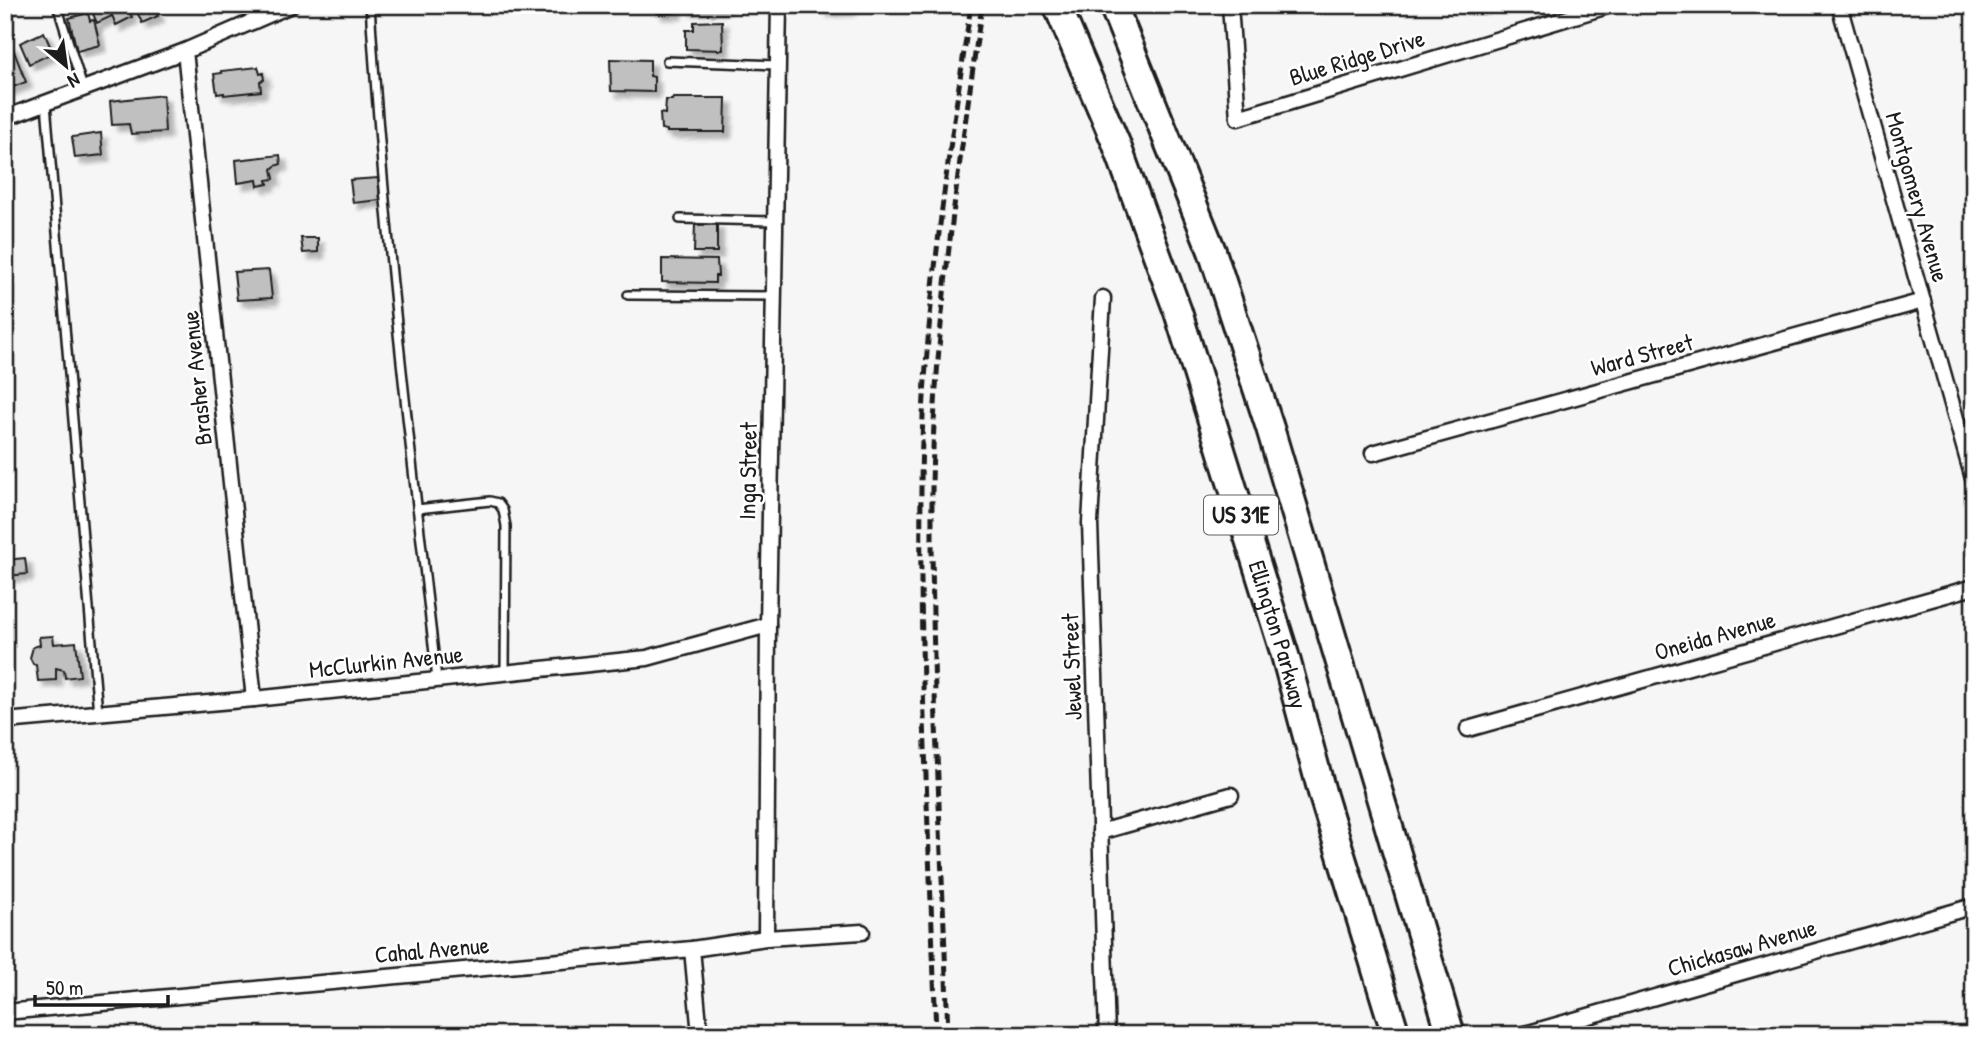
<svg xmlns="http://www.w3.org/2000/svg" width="1979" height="1040" viewBox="0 0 1979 1040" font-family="'Patrick Hand',sans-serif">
<defs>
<filter id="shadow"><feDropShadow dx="6" dy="6" stdDeviation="2" flood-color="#0004"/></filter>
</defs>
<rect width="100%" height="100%" fill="#f6f6f6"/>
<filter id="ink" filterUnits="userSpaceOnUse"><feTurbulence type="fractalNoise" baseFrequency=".0143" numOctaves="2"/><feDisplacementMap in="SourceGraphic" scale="14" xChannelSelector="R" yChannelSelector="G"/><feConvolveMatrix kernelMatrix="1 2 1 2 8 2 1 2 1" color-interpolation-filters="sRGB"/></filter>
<g filter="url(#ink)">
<g fill="#c0c0c0" stroke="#1c1c1c" stroke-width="2" filter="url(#shadow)">
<path d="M89,5H108L112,16L97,23Z"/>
<path d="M108,5H127L132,17L116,25Z"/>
<path d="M134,5H153L158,16L142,23Z"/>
<path d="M656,5H676L675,13H656Z"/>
<path d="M684,5H723V8L684,9Z"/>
<path d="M822,5H849V9L822,11Z"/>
<path d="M88,13L90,21L94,20L100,45L77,51L69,18Z"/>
<path d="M722,21L723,50L686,49V30H694V22Z"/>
<path d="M44,32L53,53L29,64L20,43Z"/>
<path d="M11,44L26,82L5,90V46Z"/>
<path d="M610,59L650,60V76L654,77V92L611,91Z"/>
<path d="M258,67L260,74L263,73L264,80L260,81L261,91L224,95V93L217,94L214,74L222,73L221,71Z"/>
<path d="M163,95L165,132L131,134L129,124L112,125L110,101Z"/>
<path d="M673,98H726L725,132H667V130L661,129L660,113L665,114L666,100H672Z"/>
<path d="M101,133L103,155L75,158L72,137Z"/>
<path d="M280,155L281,164L275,166L272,169L274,179L267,180L268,184L258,186L257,180L238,183L236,160Z"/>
<path d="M378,178L380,200L353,203L350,180Z"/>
<path d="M717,224V252H694L695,225Z"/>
<path d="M301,238H318V252L303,253Z"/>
<path d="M662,259L717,260L718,276H715V283L662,282Z"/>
<path d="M269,270L272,298L237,300L234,272Z"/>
<path d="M25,558L27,574L5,576V560Z"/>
<path d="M53,636L54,644L76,642L80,676L65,678L64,670L56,668V680L38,681L36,665L33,664L30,658L33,647L40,645L39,637Z"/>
</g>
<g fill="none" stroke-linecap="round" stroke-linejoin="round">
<defs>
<g id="service">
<path d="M57,5L83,88"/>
<path d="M370,5C384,231 411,455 437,679"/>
<path d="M667,61L778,65"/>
<path d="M46,104L98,713"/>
<path d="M680,219L775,221"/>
<path d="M628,295L773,296"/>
<path d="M417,509L490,501L498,503L503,510L506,526L505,672"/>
</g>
<g id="minor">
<path d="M1230,5L1238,118L1611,5"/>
<path d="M1839,5L1974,482"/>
<path d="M185,51L254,699"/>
<path d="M5,118L185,51L291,5"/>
<path d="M1103,298L1090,523L1107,1035"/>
<path d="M1373,453L1923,301"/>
<path d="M5,721L254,699L647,658L768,625"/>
<path d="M1468,729L1974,587"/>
<path d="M1100,832L1231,795"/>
<path d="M766,938L768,625L779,5"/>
<path d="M692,949L700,1035"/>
<path d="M5,1012L692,949L766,938L862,932"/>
<path d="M1522,1035L1974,906"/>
</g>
<g id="motorway">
<path id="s1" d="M1057,5L1116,143L1178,312L1285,655L1323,796L1396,1035"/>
<path d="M1113,5L1212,251L1270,428L1451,1035"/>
</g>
</defs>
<use href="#service" stroke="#1c1c1c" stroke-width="12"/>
<use href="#minor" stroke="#1c1c1c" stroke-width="19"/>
<use href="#motorway" stroke="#1c1c1c" stroke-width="32"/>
<use href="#service" stroke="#fff" stroke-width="7"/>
<use href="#minor" stroke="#fff" stroke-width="14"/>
<use href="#motorway" stroke="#fff" stroke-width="26"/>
<g stroke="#1c1c1c" stroke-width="5" stroke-dasharray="10 5" stroke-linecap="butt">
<path d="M936,1035C930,853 919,671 921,489C922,327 947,166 971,5"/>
<path d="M948,1035C942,853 931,671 932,490C934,327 959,166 982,5"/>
</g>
</g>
</g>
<g text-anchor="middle" stroke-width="5" stroke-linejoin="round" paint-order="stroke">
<rect fill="#fff" stroke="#606060" stroke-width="2" x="1204" y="495.5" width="74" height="39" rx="5"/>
<g font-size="23" font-weight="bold" fill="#1c1c1c">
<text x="1241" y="523">US 31E</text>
</g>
<g font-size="24" fill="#1c1c1c" stroke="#fff">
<text transform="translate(1357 58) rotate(-17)" y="8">Blue Ridge Drive</text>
<text transform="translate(1917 197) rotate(74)" y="8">Montgomery Avenue</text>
<text transform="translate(1642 355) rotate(-15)" y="8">Ward Street</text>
<text transform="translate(197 378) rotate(-96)" y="8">Brasher Avenue</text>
<text transform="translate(748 471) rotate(-89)" y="8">Inga Street</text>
<text dy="8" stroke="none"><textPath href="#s1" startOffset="668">Ellington Parkway</textPath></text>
<text transform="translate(1715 636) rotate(-16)" y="8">Oneida Avenue</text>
<text transform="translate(386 662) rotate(-6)" y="8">McClurkin Avenue</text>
<text transform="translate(1072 667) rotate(-92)" y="8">Jewel Street</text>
<text transform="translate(1742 948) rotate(-16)" y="8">Chickasaw Avenue</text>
<text transform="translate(432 950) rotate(-5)" y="8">Cahal Avenue</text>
</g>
</g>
<rect width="1979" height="1040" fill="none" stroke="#fff" stroke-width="28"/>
<rect x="14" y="14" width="1951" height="1012" fill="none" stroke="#1c1c1c" stroke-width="2.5" filter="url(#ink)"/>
<g transform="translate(66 66) rotate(151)" stroke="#ffffff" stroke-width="5" paint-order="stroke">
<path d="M0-5L12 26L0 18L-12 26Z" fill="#1c1c1c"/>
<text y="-10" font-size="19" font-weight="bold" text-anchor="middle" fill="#1c1c1c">N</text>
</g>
<path d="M35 995v10h133v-10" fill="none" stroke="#1c1c1c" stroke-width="3.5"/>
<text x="46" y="995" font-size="21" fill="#1c1c1c" stroke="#ffffff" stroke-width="5" paint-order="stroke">50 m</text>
</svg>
